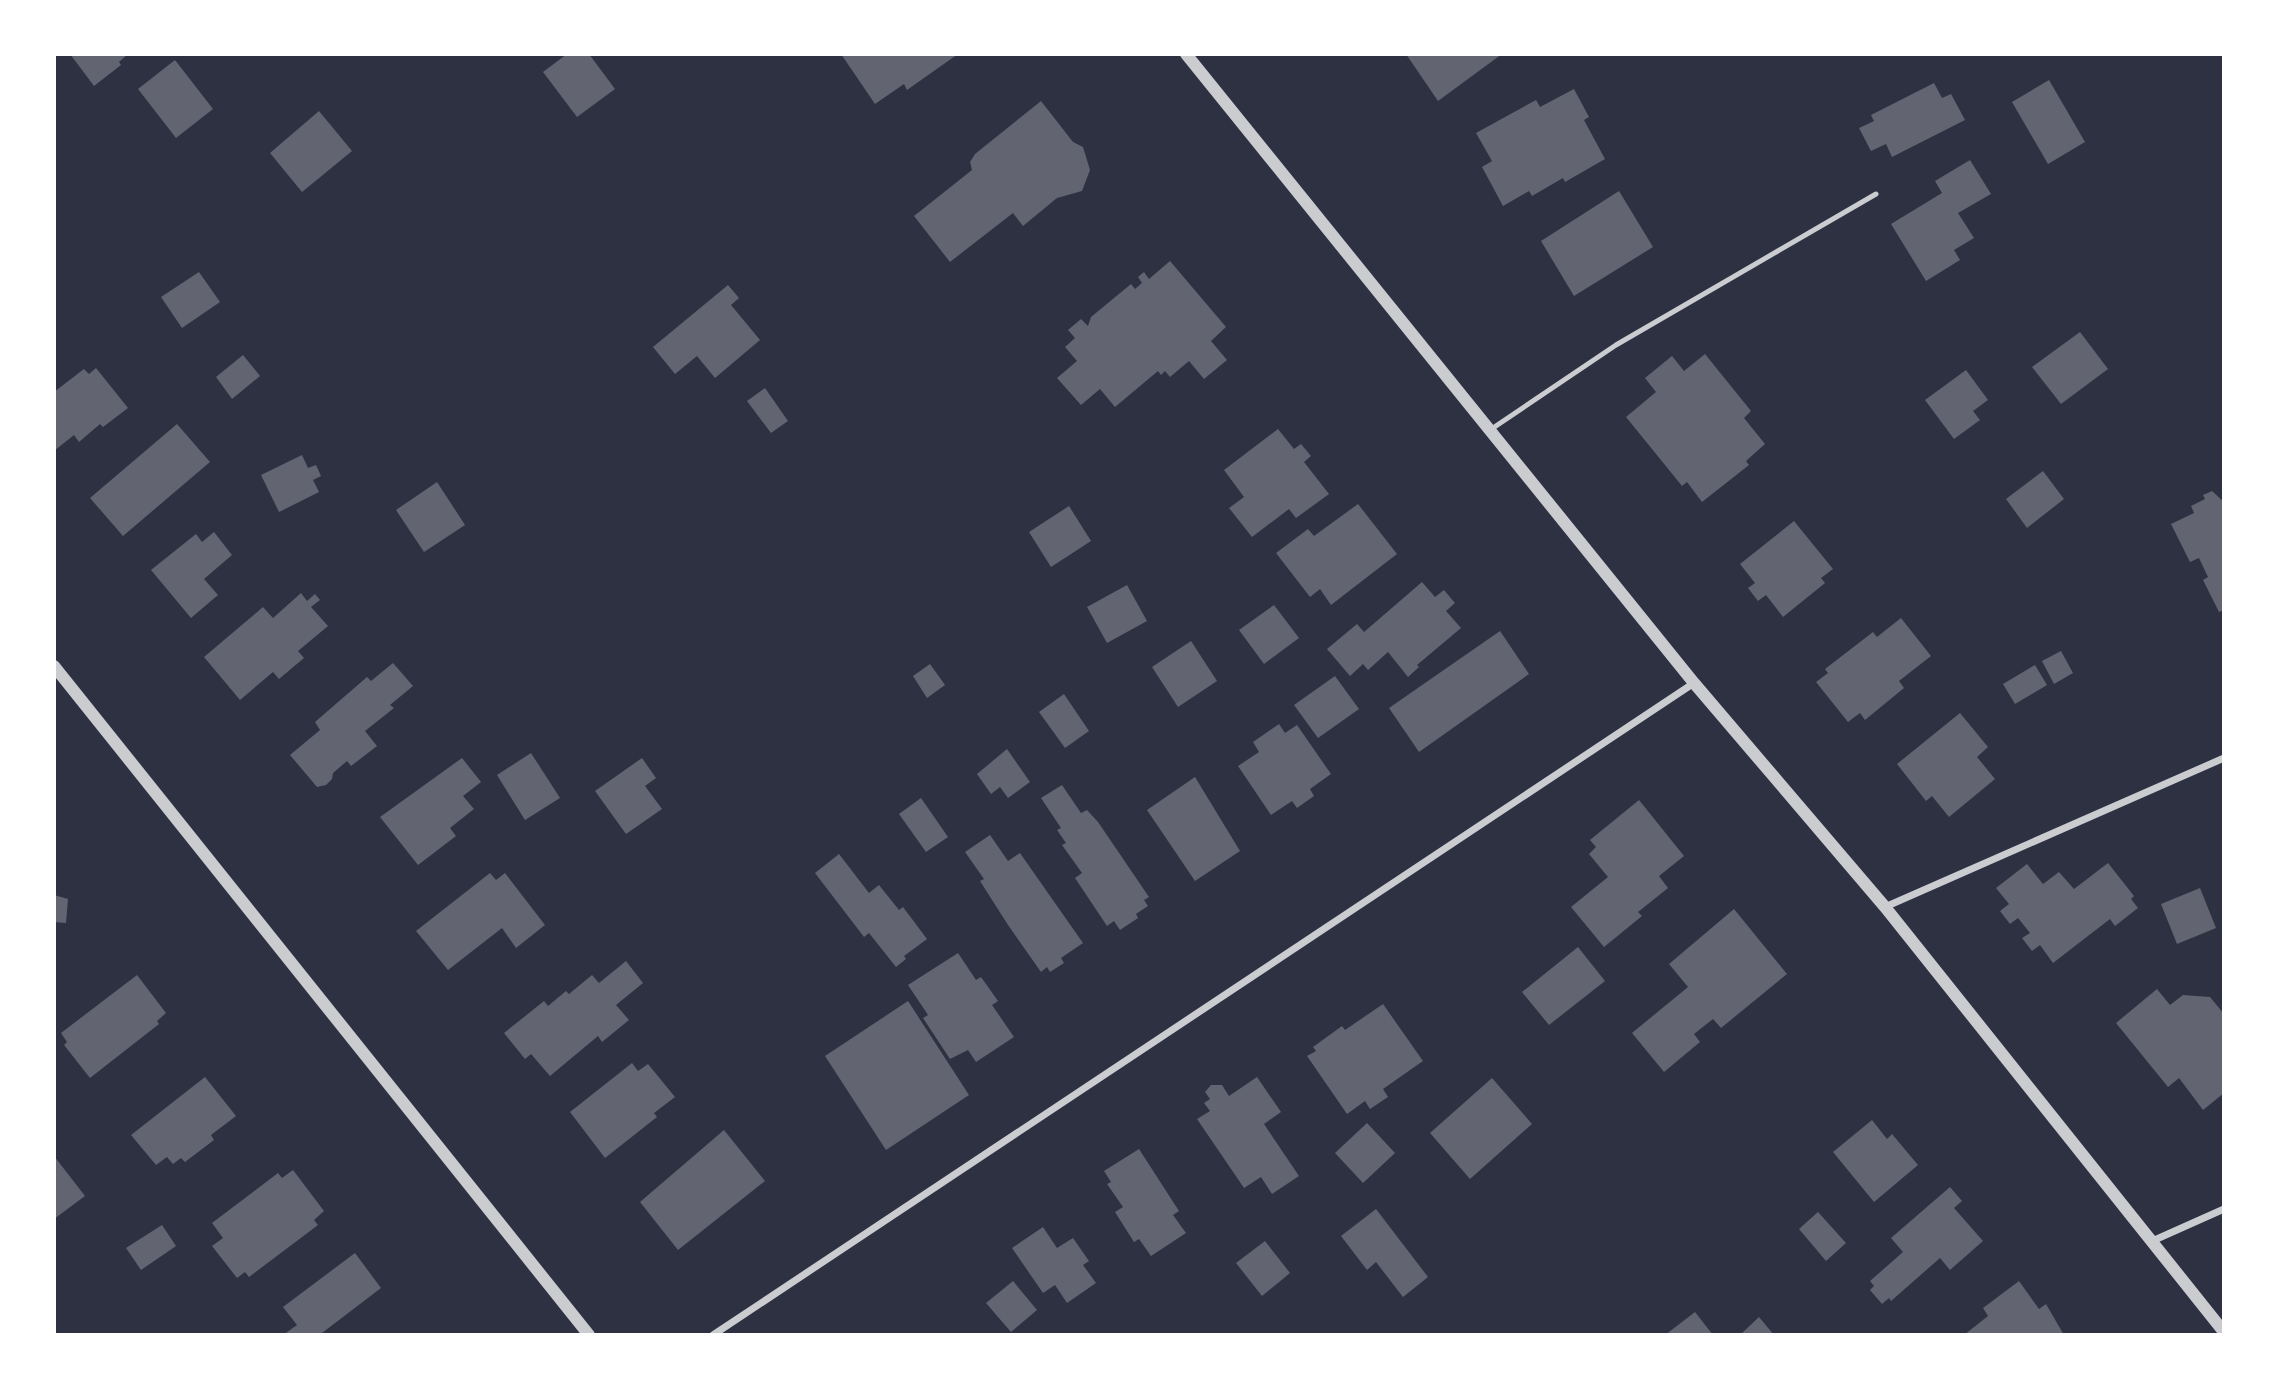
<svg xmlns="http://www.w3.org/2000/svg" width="2278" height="1389" viewBox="0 0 2278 1389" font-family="Barlow,sans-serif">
<rect width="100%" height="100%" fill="#2d3142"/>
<g fill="#626471">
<path d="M70,54H128L119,62L121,65L94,86Z"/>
<path d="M567,54H589L615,89L577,117L543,72Z"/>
<path d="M841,54H958L907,90L904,84L875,104Z"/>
<path d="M1406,54H1502L1438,101Z"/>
<path d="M175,60L213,109L176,138L138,89Z"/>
<path d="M2049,80L2085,142L2048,164L2012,102Z"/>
<path d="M1934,83L1942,98L1951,94L1965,120L1892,157L1886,144L1871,151L1859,128L1874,121L1871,115Z"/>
<path d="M1574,89L1589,117L1584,120L1605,159L1565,182L1563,178L1532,196L1529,191L1503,206L1482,167L1492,161L1476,133L1536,100L1540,107Z"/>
<path d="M1041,101L1073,142L1083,147L1090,170L1082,191L1057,198L1023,226L1013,213L950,262L914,216L972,170L970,162L975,154Z"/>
<path d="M319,111L352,151L302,192L270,153Z"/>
<path d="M1970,160L1991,194L1958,213L1974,238L1954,250L1960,260L1926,281L1891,224L1942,193L1935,181Z"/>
<path d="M1619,191L1653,247L1574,296L1541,241Z"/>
<path d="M1170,261L1226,327L1211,341L1227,360L1204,379L1189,361L1170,377L1165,371L1161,375L1158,371L1115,407L1100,389L1081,405L1057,378L1077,361L1065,347L1075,338L1068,330L1081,319L1088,326L1091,317L1131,284L1135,289L1142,283L1138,277L1144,272L1149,279Z"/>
<path d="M199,272L220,302L182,328L161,297Z"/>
<path d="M728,285L739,298L731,305L760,340L715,378L697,356L675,374L653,347Z"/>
<path d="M2080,332L2108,369L2061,404L2032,367Z"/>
<path d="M1705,354L1751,411L1744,418L1765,444L1746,461L1749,465L1702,502L1687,482L1682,486L1626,417L1656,392L1645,378L1672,356L1684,371Z"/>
<path d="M243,355L260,376L232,399L216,377Z"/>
<path d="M96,368L128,408L103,427L100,424L79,442L74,435L54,451V392L84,369L89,374Z"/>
<path d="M1966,370L1988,400L1973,411L1980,420L1954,439L1925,400Z"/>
<path d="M765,388L788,421L771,433L747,401Z"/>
<path d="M177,424L210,462L123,536L90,498Z"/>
<path d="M1278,429L1294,449L1301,444L1311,456L1304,462L1329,494L1296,518L1289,509L1252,537L1229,508L1244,497L1224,470Z"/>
<path d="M302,455L308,468L316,465L321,476L313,480L319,492L279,512L261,475Z"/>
<path d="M2043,471L2064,499L2027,528L2006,499Z"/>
<path d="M437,482L465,525L424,552L396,510Z"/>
<path d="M2212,491L2224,502V610L2219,612L2203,580L2208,577L2199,558L2190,562L2171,524L2194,513L2191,506L2205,499L2203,495Z"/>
<path d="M1358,504L1397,554L1331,605L1320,589L1310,597L1276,553L1308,529L1314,536Z"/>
<path d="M1069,506L1091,541L1051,567L1029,532Z"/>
<path d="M1794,521L1833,569L1821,578L1825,583L1783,617L1766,595L1758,601L1748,588L1755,583L1740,564Z"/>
<path d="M214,532L232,555L204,579L218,595L191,618L151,570L196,534L202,542Z"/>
<path d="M1422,582L1435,597L1444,590L1455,603L1446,611L1461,628L1417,665L1419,667L1408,677L1388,652L1368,670L1363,664L1350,676L1327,649L1357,624L1364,632Z"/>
<path d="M1127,585L1147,621L1107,643L1087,607Z"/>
<path d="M301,593L307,601L315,594L320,600L311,607L328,626L298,651L304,658L279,679L273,672L240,700L204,657L263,607L273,618Z"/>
<path d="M1274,605L1299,638L1264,664L1239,630Z"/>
<path d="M1901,618L1931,656L1899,681L1904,688L1865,720L1860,713L1848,722L1816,682L1828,673L1825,669L1873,632L1877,637Z"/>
<path d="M1500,631L1529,674L1419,752L1389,708Z"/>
<path d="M1191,641L1217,681L1178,707L1152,667Z"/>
<path d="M2061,651L2073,673L2054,684L2042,661Z"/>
<path d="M393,663L413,686L390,705L394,708L365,731L377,746L351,766L347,761L333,773L332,779L326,785L317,787L290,755L320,730L315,722L367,677L371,681Z"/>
<path d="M930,664L945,685L927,698L913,676Z"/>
<path d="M2035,665L2047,685L2015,704L2003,684Z"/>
<path d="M1335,676L1359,709L1318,738L1294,705Z"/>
<path d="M1064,694L1089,731L1065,748L1039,712Z"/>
<path d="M1960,713L1988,747L1977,757L1995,779L1949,817L1932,796L1926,801L1897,764Z"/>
<path d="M1279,724L1285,733L1297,725L1331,774L1310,789L1314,796L1297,808L1292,801L1271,815L1238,766L1259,752L1253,742Z"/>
<path d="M1007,749L1030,782L1008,798L1000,787L991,794L977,774Z"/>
<path d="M531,753L560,798L525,820L497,775Z"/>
<path d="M462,758L481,782L463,796L474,809L450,828L456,836L418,865L380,817Z"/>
<path d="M642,758L656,778L645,786L662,809L626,834L595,791Z"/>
<path d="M1195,777L1240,851L1195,881L1147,810Z"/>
<path d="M1062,785L1081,813L1087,810L1098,822L1149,897L1144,900L1148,906L1136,914L1138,918L1120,930L1114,921L1107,926L1075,878L1082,873L1062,845L1066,843L1057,830L1061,828L1041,798Z"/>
<path d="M921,798L948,837L926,852L899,814Z"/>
<path d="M1639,800L1684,856L1659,876L1668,888L1638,912L1642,916L1604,947L1571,907L1608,877L1589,854L1596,847L1590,840Z"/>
<path d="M990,835L1008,861L1020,853L1083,943L1061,958L1064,963L1050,972L1047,967L1041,972L1008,925L980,881L984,879L965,852Z"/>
<path d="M839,854L869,893L879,885L899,910L903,907L927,939L904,956L906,959L896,967L869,933L864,937L815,873Z"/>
<path d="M2108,863L2134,896L2131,899L2138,908L2115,926L2110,919L2053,963L2040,945L2032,951L2022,938L2030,933L2018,918L2010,924L2000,911L2009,904L1996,888L2027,864L2043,884L2059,872L2074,889Z"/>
<path d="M490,873L496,880L505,873L545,925L516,948L502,928L448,970L416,931Z"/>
<path d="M2200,888L2216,928L2177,944L2161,904Z"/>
<path d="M54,895L68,899L66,923L54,922Z"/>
<path d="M1734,909L1787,974L1721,1028L1713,1019L1694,1034L1700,1042L1664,1072L1632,1033L1688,987L1669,964Z"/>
<path d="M1578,947L1605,981L1549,1025L1522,992Z"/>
<path d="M958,953L976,980L981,977L998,1001L992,1005L1014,1037L976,1062L968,1050L950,1059L923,1018L928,1015L908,985Z"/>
<path d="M626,961L643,983L616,1005L629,1020L602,1042L598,1036L550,1076L531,1054L525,1059L504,1033L544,1001L548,1006L566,991L569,994L592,975L599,983Z"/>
<path d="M137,975L166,1013L157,1021L159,1024L90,1078L64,1045L67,1042L61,1033Z"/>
<path d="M2157,989L2170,1005L2183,995L2210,997L2224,1014V1093L2203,1110L2179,1078L2168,1087L2116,1023Z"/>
<path d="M908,1001L969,1095L886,1150L825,1056Z"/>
<path d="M1383,1004L1423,1061L1383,1089L1388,1097L1370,1109L1365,1101L1347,1114L1307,1056L1316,1051L1313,1047L1342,1026L1345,1030Z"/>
<path d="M632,1063L638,1071L648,1064L675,1097L654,1113L657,1117L605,1158L570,1112Z"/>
<path d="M205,1077L236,1116L211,1135L214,1140L185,1162L181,1158L173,1164L167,1157L156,1165L131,1135Z"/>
<path d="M1257,1077L1281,1112L1264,1124L1299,1176L1272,1194L1261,1177L1244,1188L1197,1119L1210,1111L1204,1103L1210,1099L1205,1092L1211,1085H1222L1229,1096Z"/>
<path d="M1492,1078L1532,1124L1470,1179L1430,1133Z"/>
<path d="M1872,1120L1887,1139L1892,1134L1918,1165L1874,1202L1833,1152Z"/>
<path d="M1367,1123L1395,1153L1363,1183L1335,1153Z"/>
<path d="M724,1130L765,1181L678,1250L640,1202Z"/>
<path d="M1139,1149L1179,1211L1173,1215L1186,1233L1151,1256L1139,1239L1134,1242L1115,1212L1123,1207L1107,1184L1111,1182L1104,1171Z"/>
<path d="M54,1156L85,1196L54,1219Z"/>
<path d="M293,1170L324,1211L314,1220L318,1225L249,1277L245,1272L237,1278L212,1246L223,1238L212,1223L278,1173L282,1178Z"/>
<path d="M1950,1187L1962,1201L1954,1208L1983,1241L1950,1270L1940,1258L1891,1301L1889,1298L1882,1304L1870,1290L1874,1286L1870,1281L1903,1252L1891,1238Z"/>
<path d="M1376,1209L1428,1277L1403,1297L1376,1262L1367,1270L1341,1236Z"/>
<path d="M1818,1212L1846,1243L1826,1261L1799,1229Z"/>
<path d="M162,1225L176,1246L141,1270L126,1248Z"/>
<path d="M1043,1227L1057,1248L1073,1238L1089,1261L1083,1265L1096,1283L1067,1303L1055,1285L1043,1293L1012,1248Z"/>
<path d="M1265,1241L1290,1273L1262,1296L1236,1263Z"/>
<path d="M355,1253L381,1288L322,1333L324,1335H283L297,1325L283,1307Z"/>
<path d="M1013,1281L1037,1310L1011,1332L986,1303Z"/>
<path d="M2019,1281L2039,1309L2046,1304L2064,1335H1964L1988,1316L1983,1308Z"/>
<path d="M1695,1312L1713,1335H1665Z"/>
<path d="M1759,1317L1774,1335H1740Z"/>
</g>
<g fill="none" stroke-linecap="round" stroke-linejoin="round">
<path stroke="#caccd0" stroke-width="5" d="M1490,430L1616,345L1876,194"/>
<g stroke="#caccd0" stroke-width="7">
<path d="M1885,907L2224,758"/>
<path d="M2150,1242L2224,1209"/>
<path d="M713,1335L1694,683"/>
</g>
<g stroke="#caccd0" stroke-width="12">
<path d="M1186,54L1694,683L1885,907L2224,1332"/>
<path d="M54,666L589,1335"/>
</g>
</g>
<rect width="2278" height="1389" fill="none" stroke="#ffffff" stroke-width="112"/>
</svg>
